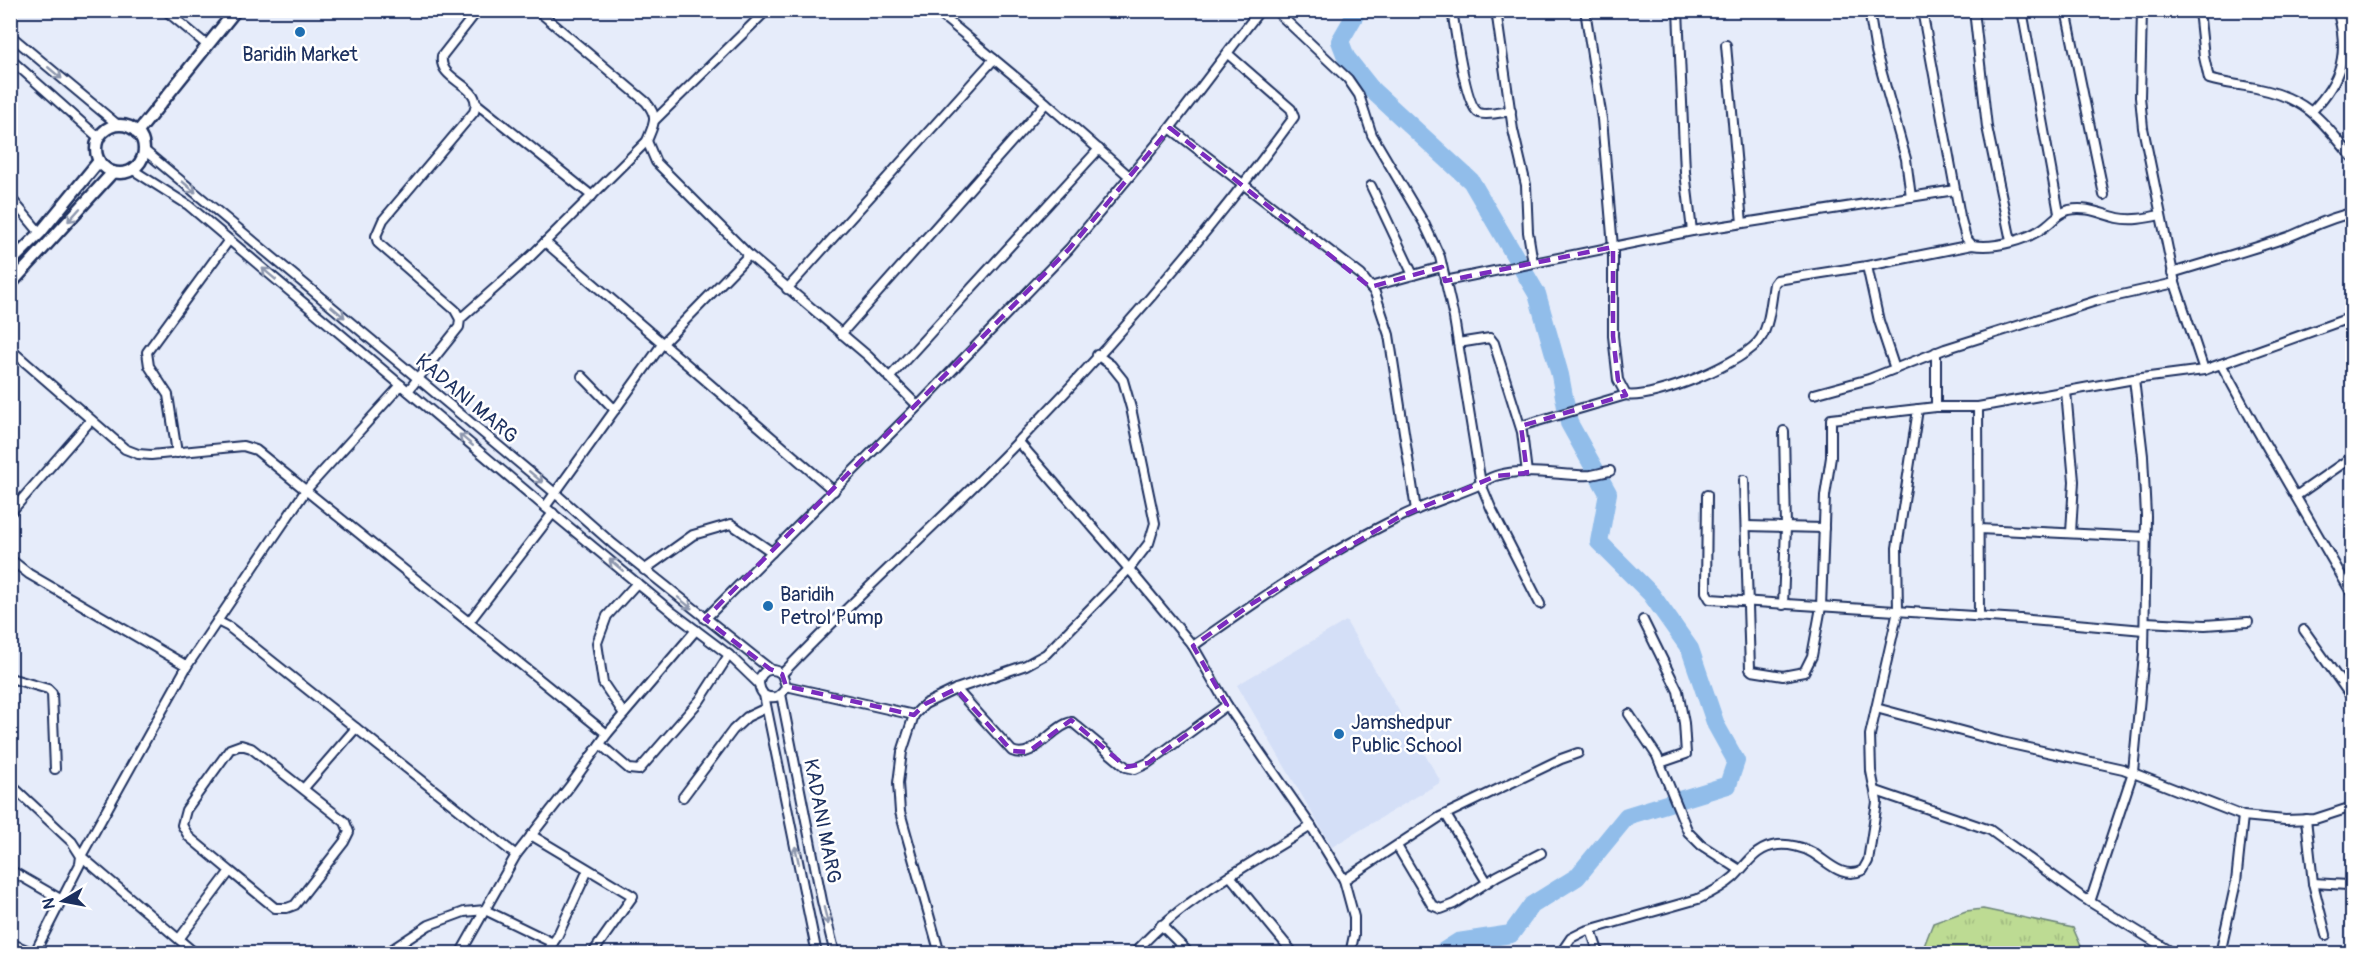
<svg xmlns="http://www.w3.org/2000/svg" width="2363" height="964" viewBox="0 0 2363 964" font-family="Pangolin,sans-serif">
<defs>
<pattern id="grass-tufts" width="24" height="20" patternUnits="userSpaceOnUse" patternTransform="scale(1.5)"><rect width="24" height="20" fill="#bddb93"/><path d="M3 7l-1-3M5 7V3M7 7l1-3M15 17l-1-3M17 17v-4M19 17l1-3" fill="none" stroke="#a2bc81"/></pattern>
</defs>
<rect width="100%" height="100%" fill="#e6ecfa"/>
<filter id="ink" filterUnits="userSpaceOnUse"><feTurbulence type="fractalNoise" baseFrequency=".0167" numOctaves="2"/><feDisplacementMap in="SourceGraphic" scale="12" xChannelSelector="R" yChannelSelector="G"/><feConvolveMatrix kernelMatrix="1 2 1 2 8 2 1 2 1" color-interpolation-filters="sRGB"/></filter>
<g filter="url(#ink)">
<path fill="#d4dff7" d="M1346,621L1441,782L1332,847L1237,685Z"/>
<path fill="url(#grass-tufts)" stroke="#6c8578" stroke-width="1.5" d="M1983,909L2073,928L2084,953H1925L1924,946L1933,923L1966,911Z"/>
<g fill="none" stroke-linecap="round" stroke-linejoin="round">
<path stroke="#91bdea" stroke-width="18" d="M1358,10L1340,41L1346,57L1373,91L1471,181L1537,294L1560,375L1569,423L1608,493L1599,542L1651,594L1690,649L1716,725L1736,761L1728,785L1627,816L1577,877L1532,905L1511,934L1458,942L1439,954"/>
<defs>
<g id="minor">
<path d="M165,10L207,45"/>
<path d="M537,10L646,102C659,118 654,123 647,141L656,162L749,255L868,356L918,406"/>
<path d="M935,10L1036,94L1129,176"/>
<path d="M1275,10L1348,79L1359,95L1372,135L1424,223L1440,257L1454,318L1481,484L1491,508L1540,604"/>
<path d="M1452,10C1455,27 1465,107 1479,113C1486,116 1503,112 1511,111"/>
<path d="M1496,10L1513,130L1526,185L1528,232L1533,263"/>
<path d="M1585,10L1602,119L1613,247V336L1618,380L1626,395C1653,400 1747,362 1761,338C1770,323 1771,301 1774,284L1777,280L1867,266L1972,245"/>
<path d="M1678,10L1685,172L1692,231"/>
<path d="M1869,10L1876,52L1906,159L1911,197"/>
<path d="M1922,10L1960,216L1966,238L1972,245C1994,249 2029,240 2047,225C2055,219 2058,213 2069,210C2087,206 2101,214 2118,218C2132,221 2146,218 2160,215"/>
<path d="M1974,10L1987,127L2011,241"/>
<path d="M2022,10L2059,213"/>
<path d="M2066,10L2104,195"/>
<path d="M2142,10L2140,97L2143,128L2175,283L2204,370"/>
<path d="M2199,10L2204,57L2209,79C2225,84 2244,85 2260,89C2308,99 2323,122 2352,157"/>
<path d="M10,35L118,125"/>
<path d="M1726,45L1742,223"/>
<path d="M10,59L99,138"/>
<path d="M477,104L592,196"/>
<path d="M2312,111C2342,80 2350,52 2337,10"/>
<path d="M655,120L767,10"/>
<path d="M1170,128L1361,275L1375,293L1389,335L1416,510"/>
<path d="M144,150L555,493L613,544L770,669"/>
<path d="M133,170L188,205L545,507L672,612L729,655L758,683"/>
<path d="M1371,186L1413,275"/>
<path d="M10,197L40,233"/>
<path d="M545,242L834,491"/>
<path d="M1867,266L1879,321L1895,369"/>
<path d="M2172,273C2211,261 2250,250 2288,237C2311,228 2327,218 2352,213"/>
<path d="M1445,281L1692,231L1955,190"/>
<path d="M1370,287L1442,267"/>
<path d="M787,289L994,59"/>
<path d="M460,319L531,256L647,141"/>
<path d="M841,334L1046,103"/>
<path d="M1458,343L1490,338L1494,343L1522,432L1527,473"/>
<path d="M10,349L125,449L138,454L151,455L243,446L256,450L607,734"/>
<path d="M1936,352V407"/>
<path d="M2221,364L2256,428L2352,594"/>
<path d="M582,376L615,410"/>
<path d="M889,378L1099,149"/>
<path d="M408,391L459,327L460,319L455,310L378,243L376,236L383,220L474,112C485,84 438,83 442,56L478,10"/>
<path d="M2066,391L2074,481L2071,533"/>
<path d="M1814,394L1869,379L1945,349L2099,300L2175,283"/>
<path d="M1978,407L1979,616"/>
<path d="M1521,426L1626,395"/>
<path d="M1018,441L1129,569L1193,646L1227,705L1311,826L1344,880L1354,917V935L1350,954"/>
<path d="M177,453L168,395L149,366L147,352L229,240"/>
<path d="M1744,480L1750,669L1752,671L1783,676L1804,672L1812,656L1821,607L1825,496L1831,457V419L1936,407H1978L2134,379L2204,370L2352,317"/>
<path d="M1707,495L1706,592L1710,599L2020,619L2144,630"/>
<path d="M2296,496L2352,457"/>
<path d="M545,507L663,343L749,255"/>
<path d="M10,513L91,420"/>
<path d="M1746,526L1824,528"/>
<path d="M1979,529L2146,537"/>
<path d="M10,559L29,574L187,666"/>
<path d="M644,570L693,535L731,524L772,552"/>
<path d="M1783,605L1786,527L1784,431"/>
<path d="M705,619L918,406L1069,249L1170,128L1260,10"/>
<path d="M1643,620L1678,691L1684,723L1686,754L1660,763"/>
<path d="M217,621L229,627L356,728"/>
<path d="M469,622L553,513"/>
<path d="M2145,622L2205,625L2248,622"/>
<path d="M2304,630L2352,698"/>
<path d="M1193,646C1258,600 1327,552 1400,517C1426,504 1454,496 1481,484C1506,462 1561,477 1591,475C1597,474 1604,472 1610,471"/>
<path d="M782,674C858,594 941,521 1018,442C1117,340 1210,232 1294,117L1291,109L1228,54"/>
<path d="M10,678L48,689L52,693L55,769"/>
<path d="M786,686L914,715"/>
<path d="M956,689L1012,751C1034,761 1051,726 1072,722L1126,767L1135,769L1148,763L1227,705"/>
<path d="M781,694L822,901L835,954"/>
<path d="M764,695C774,700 782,697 786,686L782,674C766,662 751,680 764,695L817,954"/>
<path d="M1876,708L2002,742L2123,769L2243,816L2285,820L2315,819L2352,807"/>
<path d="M624,714L603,683L597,643L607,616L637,583"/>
<path d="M1629,714L1657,756L1688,832L1701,845L1740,870"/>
<path d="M600,744L629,769L639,770L700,700L729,655"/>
<path d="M10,784L72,842L81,856L80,864L34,954"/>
<path d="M304,788L356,728L516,855"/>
<path d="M1876,791L1990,830L2082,897L2175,954"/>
<path d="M683,797L733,730L747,717L766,708"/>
<path d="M1446,815L1487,882"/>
<path d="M2306,819L2313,883L2326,935"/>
<path d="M531,835L633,896L592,954"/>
<path d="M1397,846L1432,905L1441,909L1454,904L1497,876L1541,853"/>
<path d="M10,870L62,900"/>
<path d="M1230,876L1294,954"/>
<path d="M1344,880L1440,817L1561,759L1578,753"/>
<path d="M2313,883L2348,885L2352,887"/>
<path d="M2090,902L2133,772L2144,654L2146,516L2143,456L2134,379"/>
<path d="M1161,925L1190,954"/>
<path d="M1591,930L1599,954"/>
<path d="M179,939L230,871L189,837L182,825L186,810L230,749L241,745L251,748L345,822L349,832L344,842L295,905L287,908H275L230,871"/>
<path d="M10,943L34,953"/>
<path d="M196,954L81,856L187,666L257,562L306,490L401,385"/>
<path d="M385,954L429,925L464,912L485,910L553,943"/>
<path d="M460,954L516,855L570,786L607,734L696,630"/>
<path d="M545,954L557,937L588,870"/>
<path d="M940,954L900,812L898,783L902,752L914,715L925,704L956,689L1026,665L1046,654L1129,569L1149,543L1155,523L1131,408L1123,380L1111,365L1097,355"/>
<path d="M1134,954C1178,901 1253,863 1311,826"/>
<path d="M1560,954L1571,938L1585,931L1698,899C1711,893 1724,886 1734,877C1748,863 1756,847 1778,845C1789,844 1803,847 1813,853C1829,863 1843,880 1863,870L1868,861L1877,802L1871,771L1870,735L1898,611L1897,548L1918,409"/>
<path d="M2220,954L2236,882L2243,816"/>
</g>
<g id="tertiary">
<circle cx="120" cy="149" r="24"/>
<path d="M137,133L236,10"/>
<path d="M10,263L40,233L99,161"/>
<path d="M10,285L113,172"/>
</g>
</defs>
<use href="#minor" stroke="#1b2f5e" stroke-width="12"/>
<use href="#tertiary" stroke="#1b2f5e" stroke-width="15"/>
<use href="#minor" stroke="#fff" stroke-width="8"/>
<use href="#tertiary" stroke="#fff" stroke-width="10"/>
</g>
<defs><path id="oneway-shaft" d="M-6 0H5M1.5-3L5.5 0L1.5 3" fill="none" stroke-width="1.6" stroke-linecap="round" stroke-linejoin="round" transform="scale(1.5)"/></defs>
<g stroke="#8d97ae">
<use href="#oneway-shaft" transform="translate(55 73) rotate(40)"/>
<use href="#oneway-shaft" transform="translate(189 187) rotate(40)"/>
<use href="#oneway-shaft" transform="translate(74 215) rotate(132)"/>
<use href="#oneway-shaft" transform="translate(269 274) rotate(-140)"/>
<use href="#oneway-shaft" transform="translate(338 312) rotate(40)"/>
<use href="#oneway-shaft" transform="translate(466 440) rotate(-140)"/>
<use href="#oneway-shaft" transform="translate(536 477) rotate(40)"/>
<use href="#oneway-shaft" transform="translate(616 565) rotate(-140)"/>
<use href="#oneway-shaft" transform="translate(685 603) rotate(39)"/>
<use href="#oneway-shaft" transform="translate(797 855) rotate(-102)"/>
<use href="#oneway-shaft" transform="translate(826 916) rotate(76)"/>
</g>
</g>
<path fill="none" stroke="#7b2cbf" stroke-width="4.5" stroke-dasharray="12 8" stroke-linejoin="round" d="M1170,128L1370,287L1442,267L1445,281L1613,247V336L1618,380L1626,395L1521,426L1527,473L1496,476L1399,517L1253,603L1193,646L1227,705L1148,763L1126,767L1071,720L1028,752L1012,751L956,689L925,704L914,715L786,686L782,674L770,669L705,619L1069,249Z"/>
<g fill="#1f6fb2" stroke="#fff" stroke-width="2">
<circle cx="300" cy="32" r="6"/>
<circle cx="768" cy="606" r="6"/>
<circle cx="1339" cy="734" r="6"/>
</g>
<g text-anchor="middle" stroke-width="5" stroke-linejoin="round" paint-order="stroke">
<g font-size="20" fill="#1b2f5e" stroke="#fff" text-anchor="start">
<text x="300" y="61" text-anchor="middle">Baridih Market</text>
<text x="780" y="601">Baridih<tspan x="780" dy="23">Petrol Pump</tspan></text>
<text x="1351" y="729">Jamshedpur<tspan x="1351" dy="23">Public School</tspan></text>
</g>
<g font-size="20" fill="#1b2f5e" stroke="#fff">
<text transform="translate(467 398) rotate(40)" y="7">KADANI MARG</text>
<text transform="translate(823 821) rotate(79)" y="7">KADANI MARG</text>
</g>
</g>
<rect width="2363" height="964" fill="none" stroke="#fff" stroke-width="36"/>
<rect x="18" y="18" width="2327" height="928" fill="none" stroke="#1b2f5e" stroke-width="2" filter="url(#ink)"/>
<g transform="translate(63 901) rotate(260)" stroke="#ffffff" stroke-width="4.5" paint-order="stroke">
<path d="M0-4.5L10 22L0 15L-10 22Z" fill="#1b2f5e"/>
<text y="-9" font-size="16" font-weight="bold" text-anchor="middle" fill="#1b2f5e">N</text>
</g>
</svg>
